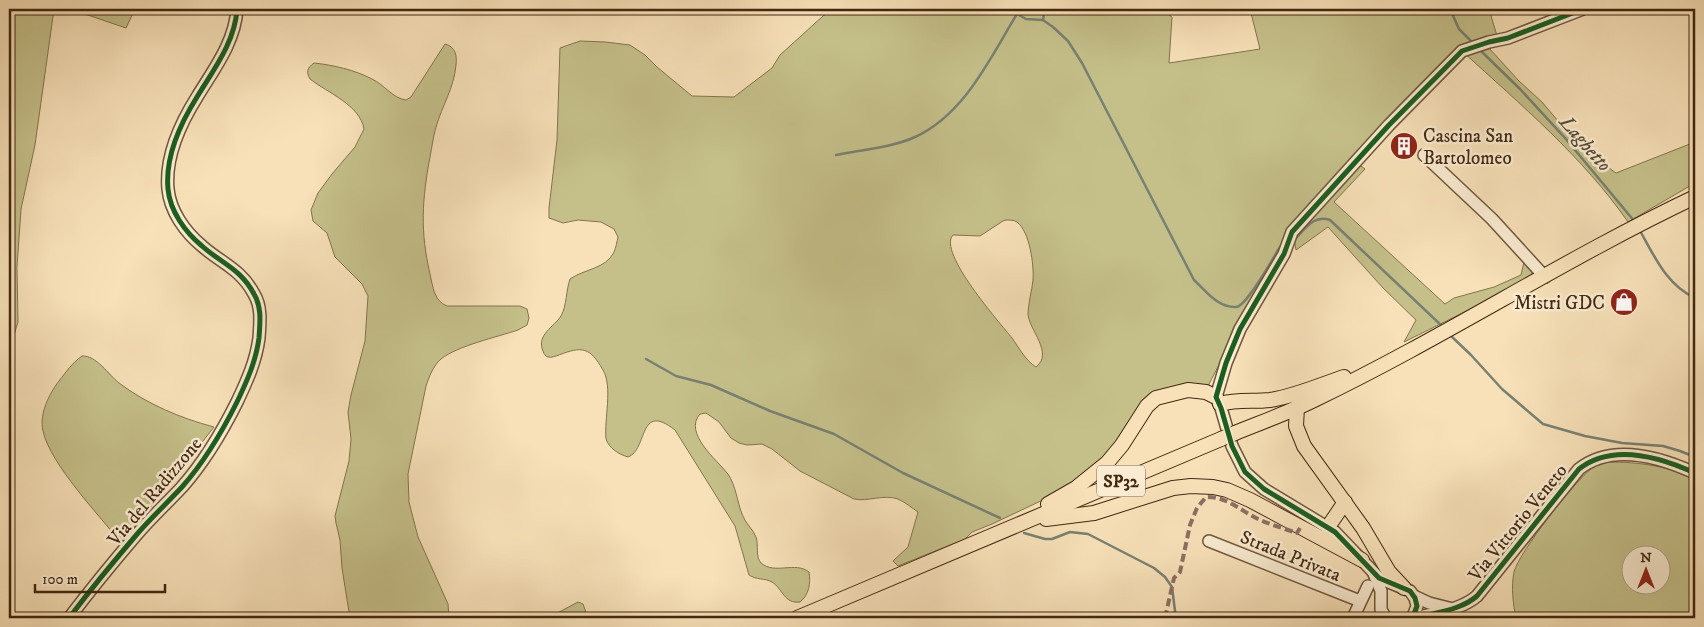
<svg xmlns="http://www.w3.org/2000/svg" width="1704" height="627" viewBox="0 0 1704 627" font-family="'IM FELL DW Pica',serif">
<rect width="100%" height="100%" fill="#f8e1b9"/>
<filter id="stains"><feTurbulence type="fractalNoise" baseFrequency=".004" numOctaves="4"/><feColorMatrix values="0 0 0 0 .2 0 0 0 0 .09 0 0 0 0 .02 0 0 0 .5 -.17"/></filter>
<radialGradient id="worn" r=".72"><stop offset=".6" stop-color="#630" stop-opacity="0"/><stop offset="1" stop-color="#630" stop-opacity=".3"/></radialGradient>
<g fill="#c5c08a" stroke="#84744e" fill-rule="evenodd">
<path d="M9,9H54L35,145L21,209L17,267L18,322L14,335L9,339Z"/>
<path d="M70,9H135L126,28Z"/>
<path d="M833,9H1161L1172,17L1169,63L1260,49L1250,9H1489L1497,36L1466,45L1357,163L1365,169L1334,202L1445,304L1454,298L1494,287L1521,275L1524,262L1532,268V274L1521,284L1404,342L1416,320L1384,289L1328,227L1296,250L1293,233L1228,347L1208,386H1183L1130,426L1095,468L1047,498L992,524L972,532L965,539L898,566L893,561L908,547L918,512C912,508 905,502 898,499C883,494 868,502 854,499L800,471L772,449L762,444L747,445L739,443L731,438L719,422L706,413L700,414C683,433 717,460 728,474C736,486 737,501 742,514C745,523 753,529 756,537C759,546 755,556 761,563C775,575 795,561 809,572C811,583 809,595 800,602C784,604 783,589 772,582C765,578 756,580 749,575L735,526L675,430C638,401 648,450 628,457C618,454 609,448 606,439C604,419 613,387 603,370C590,347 582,346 559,355C556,356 551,358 548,357C545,356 544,354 543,351C536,335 554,327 561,316C567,305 566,290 570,279C584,269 606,269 614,252C616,248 617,241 618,237L614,229L601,222L578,220L563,223L549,218V208L557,140L560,48L580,41L605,42L630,45L645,55L657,67L692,96L734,97L772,68L780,55L823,16ZM1006,220C1010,220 1014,220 1017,222C1030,232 1034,265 1033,280C1032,291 1028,303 1028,314C1029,330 1054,353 1036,367C1026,361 1019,348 1012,338C1000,323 937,252 953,235L980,236L1003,221Z"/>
<path d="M445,44C456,47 457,56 456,65C454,88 442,106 436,127C433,137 432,147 430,157C422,200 420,231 430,274C433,287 434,301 447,306H520L527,309L529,318L527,325L518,330C497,337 457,346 441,359C433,366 429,377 426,386L408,474L409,502L418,537L448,604L449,618H350L342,568L340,540L336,523L335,516L349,461L351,439L348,412L351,395L365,341L368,296L362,284L335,257L327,233L313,221L311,210L318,193L332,174L355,147L364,129C360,105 328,93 310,79C306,72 307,68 314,63C333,65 355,70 372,79C385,85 392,98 406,100L411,97Z"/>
<path d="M1483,45L1489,48L1519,81L1542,102L1580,147L1616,173L1695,142V183L1628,222C1583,157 1521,105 1462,51Z"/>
<path d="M82,356C96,355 109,375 119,383C147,404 180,418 214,427L122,544C100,516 50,464 43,431C39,414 49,394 59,381C66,372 72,363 82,356Z"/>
<path d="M1610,462C1638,462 1671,466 1695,480V590L1693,591H1695V618H1516C1513,604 1511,587 1514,572C1519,552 1575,481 1592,468C1598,464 1603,463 1610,462ZM1632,554H1662V584H1632Z"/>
<path d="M578,602L583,604L588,618H548Z"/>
</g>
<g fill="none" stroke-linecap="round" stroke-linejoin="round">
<g stroke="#798172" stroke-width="2.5">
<path d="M1008,9L1026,19L1043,20L1053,27L1068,41L1082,63L1194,280C1206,291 1218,308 1236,307C1247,306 1273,258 1280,247L1283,245"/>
<path d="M1450,9L1459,29L1474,44"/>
<path d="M1043,20L1045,9"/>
<path d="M1480,50L1520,89L1565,138L1635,222"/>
<path d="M836,155C860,150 894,147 915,137C965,114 990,58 1017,14"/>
<path d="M1639,229C1654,255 1666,285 1695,298"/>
<path d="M1295,239C1305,229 1314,214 1330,220L1443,327"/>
<path d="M1450,335L1471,355L1502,389L1543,424L1585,436L1622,443L1663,446L1680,451L1695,457"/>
<path d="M646,359L676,376L711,385L770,411L834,434L903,473L1000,518"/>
<path d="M1024,533L1045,539H1052L1070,532L1088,534L1154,568L1165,577L1172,587L1175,611L1173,618"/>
</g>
<defs>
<g id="minor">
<path d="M1424,155L1492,219L1545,277"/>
<path d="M1209,541L1360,601"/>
<path d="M1374,574L1381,591V610L1386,618"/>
<path d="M1414,596L1429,603L1449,608"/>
<path d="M69,618C91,589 114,561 138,533C152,517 167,503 182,487C205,461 222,432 237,402C247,381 256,361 259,338C260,323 262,307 254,294C241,269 221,263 202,246C185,232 170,211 168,189C165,157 180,124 197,97C214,69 235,42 237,9"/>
<path d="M1353,618L1368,586"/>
<path d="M1411,618L1414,614L1417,606L1415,598L1410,591L1379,578L1335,532L1264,489L1245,472L1232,446L1221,408L1216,397L1226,363L1240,329L1284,254L1292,232L1389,125L1462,51L1489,42L1508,38L1583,9"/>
<path d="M1416,618C1437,612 1461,610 1477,596L1579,469C1612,443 1660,457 1695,473"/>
</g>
<g id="major">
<path d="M1220,404C1237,399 1253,402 1270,400C1296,396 1320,385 1344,377"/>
<path d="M1297,407L1296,426L1304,446L1363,528L1389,572L1404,588"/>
<path d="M1235,433C1262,422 1290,412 1316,399C1445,337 1566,258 1695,197"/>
<path d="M1048,504L1076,488L1107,463L1122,445L1147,406L1156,398L1188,390L1206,392L1216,397"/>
<path d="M1046,519L1094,513L1173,488L1191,486L1213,487L1227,490L1250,500L1362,560"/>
<path d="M1328,527L1345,502"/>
<path d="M797,618L1221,439"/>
</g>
</defs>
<use href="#minor" stroke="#70563b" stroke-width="14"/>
<use href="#major" stroke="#422811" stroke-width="16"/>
<use href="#minor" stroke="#faecd2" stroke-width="11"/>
<use href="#major" stroke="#f8e1b9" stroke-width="14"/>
<defs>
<path id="major-bridge" d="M1221,439L1235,433"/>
</defs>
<use href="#major-bridge" stroke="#422811" stroke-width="16" stroke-linecap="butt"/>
<use href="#major-bridge" stroke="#f8e1b9" stroke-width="14"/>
<path stroke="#8d6e63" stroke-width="4" stroke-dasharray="8 4" stroke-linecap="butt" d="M1165,618L1174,578L1180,572L1190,525L1197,508L1206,497C1227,496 1242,512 1260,520C1272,525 1285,529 1297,533L1300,528"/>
<defs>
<g id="cycleway">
<path d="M69,618C91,589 114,561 138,533C152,517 167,503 182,487C205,461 222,432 237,402C247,381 256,361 259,338C260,323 262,307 254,294C241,269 221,263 202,246C185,232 170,211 168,189C165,157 180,124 197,97C214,69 235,42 237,9"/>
<path d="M1411,618L1414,614L1417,606L1415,598L1410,591L1379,578L1335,532L1264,489L1245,472L1232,446L1221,408L1216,397L1226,363L1240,329L1284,254L1292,232L1389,125L1462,51L1489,42L1508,38L1583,9"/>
<path d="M1416,618C1437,612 1461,610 1477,596L1579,469C1612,443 1660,457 1695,473"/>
</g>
</defs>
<use href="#cycleway" stroke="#faecd2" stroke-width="8"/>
<use href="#cycleway" stroke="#1b5e20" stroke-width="5"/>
</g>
<defs>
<symbol id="building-disc" viewBox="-11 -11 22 22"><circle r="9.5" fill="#8f2418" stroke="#faecd2"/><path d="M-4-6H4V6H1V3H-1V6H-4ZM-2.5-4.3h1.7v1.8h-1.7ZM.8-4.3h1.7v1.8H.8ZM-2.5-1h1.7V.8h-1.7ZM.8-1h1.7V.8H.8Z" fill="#fff"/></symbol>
<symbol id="shop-disc" viewBox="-11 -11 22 22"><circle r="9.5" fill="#8f2418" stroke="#faecd2"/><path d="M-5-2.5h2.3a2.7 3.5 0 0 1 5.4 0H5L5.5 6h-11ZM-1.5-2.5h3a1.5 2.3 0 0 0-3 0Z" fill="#fff"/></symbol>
</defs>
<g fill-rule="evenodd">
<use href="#building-disc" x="1388" y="130" width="32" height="32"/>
<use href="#shop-disc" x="1608" y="286" width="32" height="32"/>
</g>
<g text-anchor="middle" stroke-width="5" stroke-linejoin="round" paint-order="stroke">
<rect fill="#faecd2" stroke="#79634b" stroke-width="1" x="1097" y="465.5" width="48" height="31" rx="4"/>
<g font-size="18" font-weight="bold" fill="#422811">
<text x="1121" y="487">SP32</text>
</g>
<g font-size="19" fill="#422811" stroke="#faecd2" text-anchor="start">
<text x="1423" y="142">Cascina San<tspan x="1423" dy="22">Bartolomeo</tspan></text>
<text x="1605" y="309" text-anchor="end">Mistri GDC</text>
</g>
<g font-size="19" fill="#422811" stroke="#faecd2">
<text transform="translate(154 491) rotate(-50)" y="7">Via del Radizzone</text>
<text transform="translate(1517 522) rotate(-51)" y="7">Via Vittorio Veneto</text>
<text transform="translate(1291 555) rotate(22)" y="7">Strada Privata</text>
</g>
<g font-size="20" font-style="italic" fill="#594d39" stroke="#faecd2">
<text transform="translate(1586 143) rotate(49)" y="7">Laghetto</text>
</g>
</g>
<rect width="1704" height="627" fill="none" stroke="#f8e1b9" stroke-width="30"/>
<rect x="10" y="10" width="1684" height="607" fill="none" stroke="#422811" stroke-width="2.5"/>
<rect x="15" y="15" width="1674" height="597" fill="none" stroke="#422811"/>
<g transform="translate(1646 570)"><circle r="24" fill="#faecd2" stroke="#b09e85"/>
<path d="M0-4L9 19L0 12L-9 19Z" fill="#8f2418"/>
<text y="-8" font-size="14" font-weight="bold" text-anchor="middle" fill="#422811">N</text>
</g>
<path d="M35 584v8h130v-8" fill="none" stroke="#422811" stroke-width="2.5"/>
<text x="42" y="584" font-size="15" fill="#422811" stroke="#faecd2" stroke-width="4" paint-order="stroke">100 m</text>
<rect width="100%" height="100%" filter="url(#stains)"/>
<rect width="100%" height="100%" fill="url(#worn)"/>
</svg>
